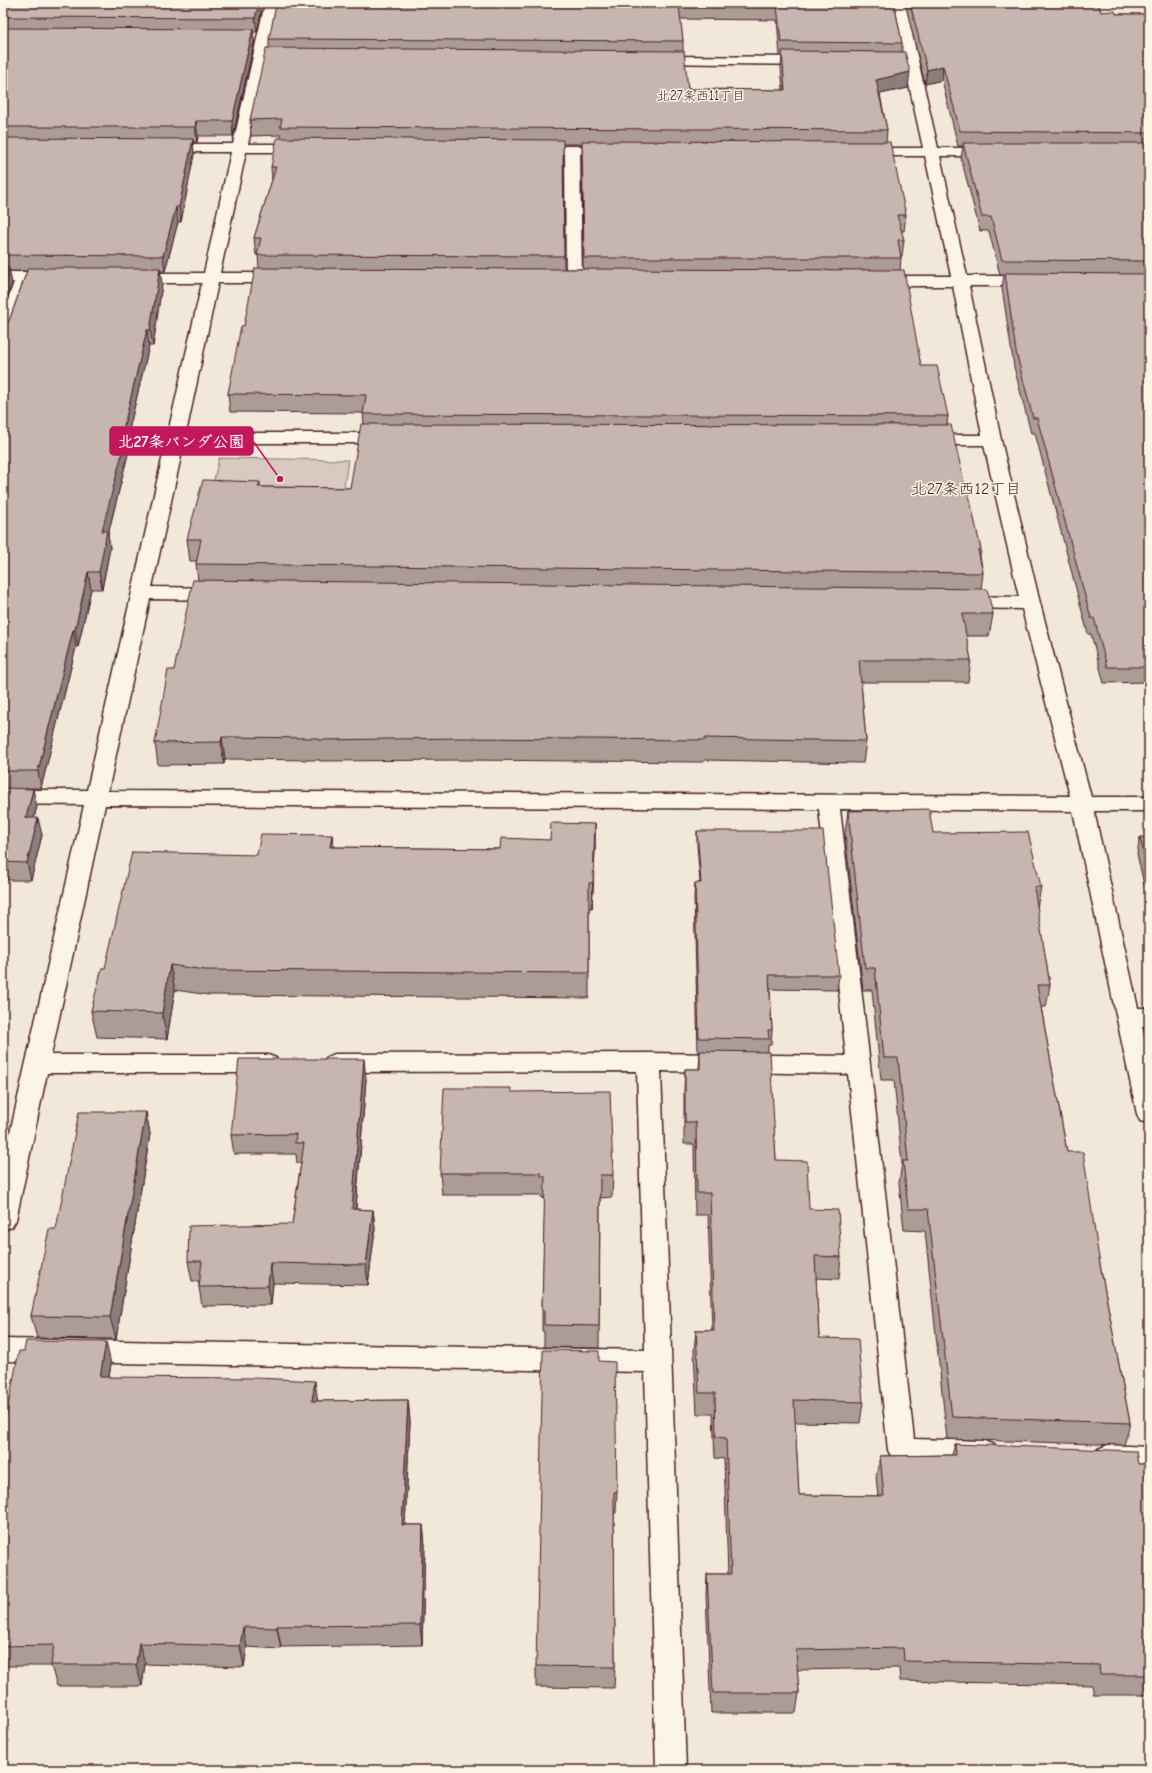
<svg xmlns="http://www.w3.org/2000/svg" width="1152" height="1773" viewBox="0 0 1152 1773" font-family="'Comic Neue','Klee One',sans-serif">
<rect width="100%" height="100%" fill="#f1e8da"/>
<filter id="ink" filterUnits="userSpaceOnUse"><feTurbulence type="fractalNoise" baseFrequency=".025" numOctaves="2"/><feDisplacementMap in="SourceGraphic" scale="8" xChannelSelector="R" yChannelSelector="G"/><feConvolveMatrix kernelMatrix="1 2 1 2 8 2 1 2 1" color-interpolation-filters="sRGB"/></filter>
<g filter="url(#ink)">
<path fill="#d8cac0" stroke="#917476" d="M219,458L348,460L342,501L210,497Z"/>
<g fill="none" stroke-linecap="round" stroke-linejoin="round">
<defs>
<g id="minor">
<path d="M265,3H279L248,144H306L311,145L313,148L311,151L306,152H246L220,273H284L290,275L292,278L290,281L284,283H218L186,433H388L394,434L397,438L394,442L388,443H184L152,587L221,588L228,590L231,594L228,598L221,600L150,599L108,791L1070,796L1022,609L961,608L954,606L951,602L954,598L961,596L1019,597L984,445H925L919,444L916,440L919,436L925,435H982L953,286H876L870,284L868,281L870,278L876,276H951L925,156H862L857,155L855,152L857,149L862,148H923L891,3H905L938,148H992L997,149L999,152L997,155L992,156H940L967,276H1034L1040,278L1042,281L1040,284L1034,286H969L1001,440L1040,603L1091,797H1149V811H1094L1138,1008H1149V1026H1142L1149,1059V1123L1140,1121L1137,1114L1073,811L840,809L914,1439L984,1441L994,1445L998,1453L994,1461L984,1465L902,1462L892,1458L888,1450L848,1074L661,1071L686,1770H656L645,1372L3,1361V1339L645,1350L637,1071L335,1072L327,1069L323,1063L327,1057L335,1054L649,1053L846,1056L819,809L105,805L51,1055H268L276,1058L280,1064L276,1070L268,1073H47L16,1220L12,1227L3,1230V1164L84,805L3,804V790H87L202,283H132L126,281L124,278L126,275L132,273H204L231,152H164L159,151L157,148L159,145L164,144H233Z"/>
<path d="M656,56L811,57L816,58L818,61L816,64L811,65L651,63L649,60L651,57Z"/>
<path d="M534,146H612L617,147L619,150L617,153L580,154L582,280L580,283L574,285L568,283L566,280L565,154L529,153L527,150L529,147Z"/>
<path d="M3,272H54L60,274L62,277L60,280L30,282L11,336L9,340L3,341V313L14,282H3Z"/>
<path d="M1108,1445L1149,1447V1471L1108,1469L1098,1465L1094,1457L1098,1449Z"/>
</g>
</defs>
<use href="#minor" stroke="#4a1f2b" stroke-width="3"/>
<use href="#minor" fill="#fcf5e5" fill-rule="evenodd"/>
</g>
<g fill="#ab9d96" stroke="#4a1f2b" fill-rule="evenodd">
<path d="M3,3H260L261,13L257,32H253L254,43L233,136H198L197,142H193L194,154L181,222H178L165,271H160L162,284L153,346H149L126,442L128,454L108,534L110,548L102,589H91L78,647H76L41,788H26L37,806L34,818L42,835L31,880H3V326L6,325L9,321L27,271H9L12,284L3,309Z"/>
<path d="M296,3H587L586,4L894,3L902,43V52L908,88L880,94L887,130L886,142L906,215L904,231H901L904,240L902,256H901V258L900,270L921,366L948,416L947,425L965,486L981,550L980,556L983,573L981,589L993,614L989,636H966L971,660L968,682H861L866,741L863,763L704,760V762L462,760L320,761V760L225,759L224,764L158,765L155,743L198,580L196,564L197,561H190L187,539L260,482V487L350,488L364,424L363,413L230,412L228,394L244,326L259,268L258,255H256L254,238L272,180L271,167L281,138V135L251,136L250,120L269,48V39L296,5ZM680,19L777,20L780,56H782L781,67L783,90L688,89L683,51V41ZM563,144H582L583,269H564Z"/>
<path d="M905,3H1098L1101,12L1116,14H1149V682L1104,683L1091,634H1088L1035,433H1031L1014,367L1002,288L1004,275H1000L989,231H980L961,158L963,146H958L942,80L925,84Z"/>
<path d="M848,811L933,833L1041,887L1037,908L1050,985L1046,1007H1041L1067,1152L1099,1259L1130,1423L1124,1445L947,1439L925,1231L904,1230L899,1183L902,1163L894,1080H881L872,990H863L845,833Z"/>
<path d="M595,824V849L592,908H589V998L209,995L175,990L167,1039L97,1037L91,1011L105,968L257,855L332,835L333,847L500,849L550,840Z"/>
<path d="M697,831L839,975L837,990L770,989L772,1030L771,1045H768V1052L776,1160L841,1257L839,1279L816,1278L819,1338L863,1402L860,1423L795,1422L799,1495L878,1496L876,1477L880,1456L952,1455L955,1444L1138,1464H1149V1695H1094L1092,1685L900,1681L899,1668L797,1670L799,1693L796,1713H711L706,1595L707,1574H728L724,1459L715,1458L713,1414H697L694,1351L696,1330H712L708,1215H695L694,1144H684V1091L685,1069H699L700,1052H698L694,897L695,883H700L697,845Z"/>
<path d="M1140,837L1149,838V906L1137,854Z"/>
<path d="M366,1079L356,1209L373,1210L375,1229L368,1285L273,1283L271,1305L202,1306L199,1287V1281H192L188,1261L292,1224L301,1163H297L296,1154H234L231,1135Z"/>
<path d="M511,1092L613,1175L612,1197L600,1198L599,1348L544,1347V1331H542V1309L545,1198H542L541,1195H442L440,1173Z"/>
<path d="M146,1112L150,1134L116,1339L37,1338L31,1316L56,1229Z"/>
<path d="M599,1361L617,1492L616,1513H614L615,1667L614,1688L536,1687V1666Z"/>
<path d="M111,1364L109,1377L318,1401L408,1400L410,1422L405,1525H423L425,1546L422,1645L281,1647V1649L247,1647L244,1667L145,1664L142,1686H57L51,1666H3V1432Z"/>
</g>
<g fill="#8b7f7a" stroke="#4a1f2b">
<path d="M259,3H260L261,13L257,32L255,18Z"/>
<path d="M253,29L254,43L233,136L232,121Z"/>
<path d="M943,66L942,80L925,84L927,70Z"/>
<path d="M910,72L908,88L875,95L876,80Z"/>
<path d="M196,121L198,136L197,142L195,127Z"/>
<path d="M193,139L194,154L181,222L179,207Z"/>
<path d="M176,207L178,222L165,271L163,256Z"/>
<path d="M9,268L12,284L3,309V284Z"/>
<path d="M160,268L162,284L153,346L150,330Z"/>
<path d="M147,330L149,346L126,442L128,454L108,534L110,548L102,589L99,572L102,531L121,438Z"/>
<path d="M88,572L91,589L78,647L75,630Z"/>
<path d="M73,630L76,647L41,788L38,771Z"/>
<path d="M222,737L225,759L224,764L221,742Z"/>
<path d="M33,789L37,806L30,835L26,818Z"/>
<path d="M38,818L42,835L31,880L27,863Z"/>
<path d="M595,824V849L592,908L593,883Z"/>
<path d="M332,835L335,861L330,847Z"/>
<path d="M170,965L175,990L167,1039L162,1013Z"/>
<path d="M364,1059L366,1079L354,1229L352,1209Z"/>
<path d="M146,1112L150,1134L116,1339L110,1317Z"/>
<path d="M373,1210L375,1229L368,1285L366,1265Z"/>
<path d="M270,1263L273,1283L271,1305L268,1286Z"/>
<path d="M106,1342L111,1364L105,1399L100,1377Z"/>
<path d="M315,1381L318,1403L312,1401Z"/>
<path d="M408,1400L410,1422L404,1546L402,1525Z"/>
<path d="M423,1525L425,1546L422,1645L420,1625Z"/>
<path d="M277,1626L281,1647V1649L277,1628Z"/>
<path d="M243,1627L247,1647L244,1667L240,1646Z"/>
<path d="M139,1643L145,1664L142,1686L136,1665Z"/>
</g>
<g fill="#c7b6af" stroke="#4a1f2b">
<path d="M3,3H259L255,18L3,17Z"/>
<path d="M599,3H894L902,43L781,42L777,6L679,5L683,41L269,39L276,5L594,4Z"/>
<path d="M910,3H1098L1101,12L1115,11L1116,14H1149V133L960,131L943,66L927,70Z"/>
<path d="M3,28L253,29L232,121H196L195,127H3Z"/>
<path d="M266,48L684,51L688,89L785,90L782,51L905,52L910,72L876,80L887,130L280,127L282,119L250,120Z"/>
<path d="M3,138L193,139L179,207H176L163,256L3,255Z"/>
<path d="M277,138L563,140L564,256L257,255L261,238H254L276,167H271Z"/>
<path d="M582,141L890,142L906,215H897L904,240H898L901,258H584Z"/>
<path d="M963,143H1149V261L1002,260L991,217H982Z"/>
<path d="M3,267L9,268L3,284Z"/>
<path d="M28,268H160L150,330H147L121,438H126L102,531H107L99,572H88L75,630H73L38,771H3V326L6,325L9,321Z"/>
<path d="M255,268L904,270L921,366H937L948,416L363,414L366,395L228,394L241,326H244Z"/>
<path d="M1005,273L1149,274V667H1107L1094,618H1091L1037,418H1033L1016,352Z"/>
<path d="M361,424L951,425L965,486H967L981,550H978L983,573L196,564L201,539H187L203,480L260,482L258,487L350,488Z"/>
<path d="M193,580L987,589L993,614H962L971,660H859L866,741L705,738V740L461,738L318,740V738L222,737L221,742L155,743L168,670H174Z"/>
<path d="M3,788L33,789L26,818H38L27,863L3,862Z"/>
<path d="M929,809L933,833L1028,832L1041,887H1034L1050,985H1037L1067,1152H1083L1099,1259L1130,1423L952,1417L928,1209H908L903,1161H908L898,1058H884L875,968H865L848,811Z"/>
<path d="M551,823L595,824L593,883H589V973L205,970L170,965L162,1013L91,1011L102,968H105L132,852L257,855L261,834L332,835L330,847L500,849L501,838L550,840Z"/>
<path d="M697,831H823L839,975H769L772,1030H768L769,1039L699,1038L695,883H701Z"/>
<path d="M1140,837L1149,838V874Z"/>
<path d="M700,1051L770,1052L776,1160L807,1161L809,1209L838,1210L841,1257L815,1256L819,1338L858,1339L863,1402L794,1400L799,1495L884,1496L880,1456L956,1455L955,1444L1136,1451L1138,1464H1149V1675H1100L1099,1665L904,1661L903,1648L796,1650L799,1693H713L707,1574H731L726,1438L716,1437L715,1393H699L696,1330H714L710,1193H697L696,1122H685V1069H700Z"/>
<path d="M239,1059H364L352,1209L373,1210L366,1265L270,1263L268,1286L199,1287L202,1261H188L189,1226L292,1224L304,1143H295L296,1134L231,1135Z"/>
<path d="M444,1088H511V1092L610,1091L613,1175H600L599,1326L544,1325V1309H542L545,1176H541V1173H440Z"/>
<path d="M79,1112H146L110,1317L31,1316L49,1229H56Z"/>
<path d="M26,1341L106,1342L100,1377L258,1378L315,1381L312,1401L408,1400L402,1525H423L420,1625L277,1626V1628L243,1627L240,1646L139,1643L136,1665H51L54,1645L3,1646V1432L19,1351H24Z"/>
<path d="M543,1350L599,1351V1361L615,1362L617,1492H614L615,1667L536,1666Z"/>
</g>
</g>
<g text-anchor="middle" stroke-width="3" stroke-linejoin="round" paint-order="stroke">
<g font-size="13" fill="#4a1f2b" stroke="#fcf5e5">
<text x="701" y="100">北27条西11丁目</text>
</g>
<g font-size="16" fill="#4a1f2b" stroke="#fcf5e5">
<text x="966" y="494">北27条西12丁目</text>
</g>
</g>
<path fill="none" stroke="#c2185b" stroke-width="1.5" d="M280 479L253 441"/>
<circle fill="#c2185b" stroke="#fcf5e5" stroke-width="1.5" cx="280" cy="479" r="4"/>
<rect fill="#c2185b" stroke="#c2185b" stroke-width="1.5" x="110" y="427" width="143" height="28" rx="4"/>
<g font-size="16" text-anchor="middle" font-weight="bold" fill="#fff">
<text x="181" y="447">北27条パンダ公園</text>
</g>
<rect width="1152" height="1773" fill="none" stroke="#fcf5e5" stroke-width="16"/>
<rect x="8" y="8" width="1136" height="1757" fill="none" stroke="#4a1f2b" stroke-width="1.5" filter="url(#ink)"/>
</svg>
